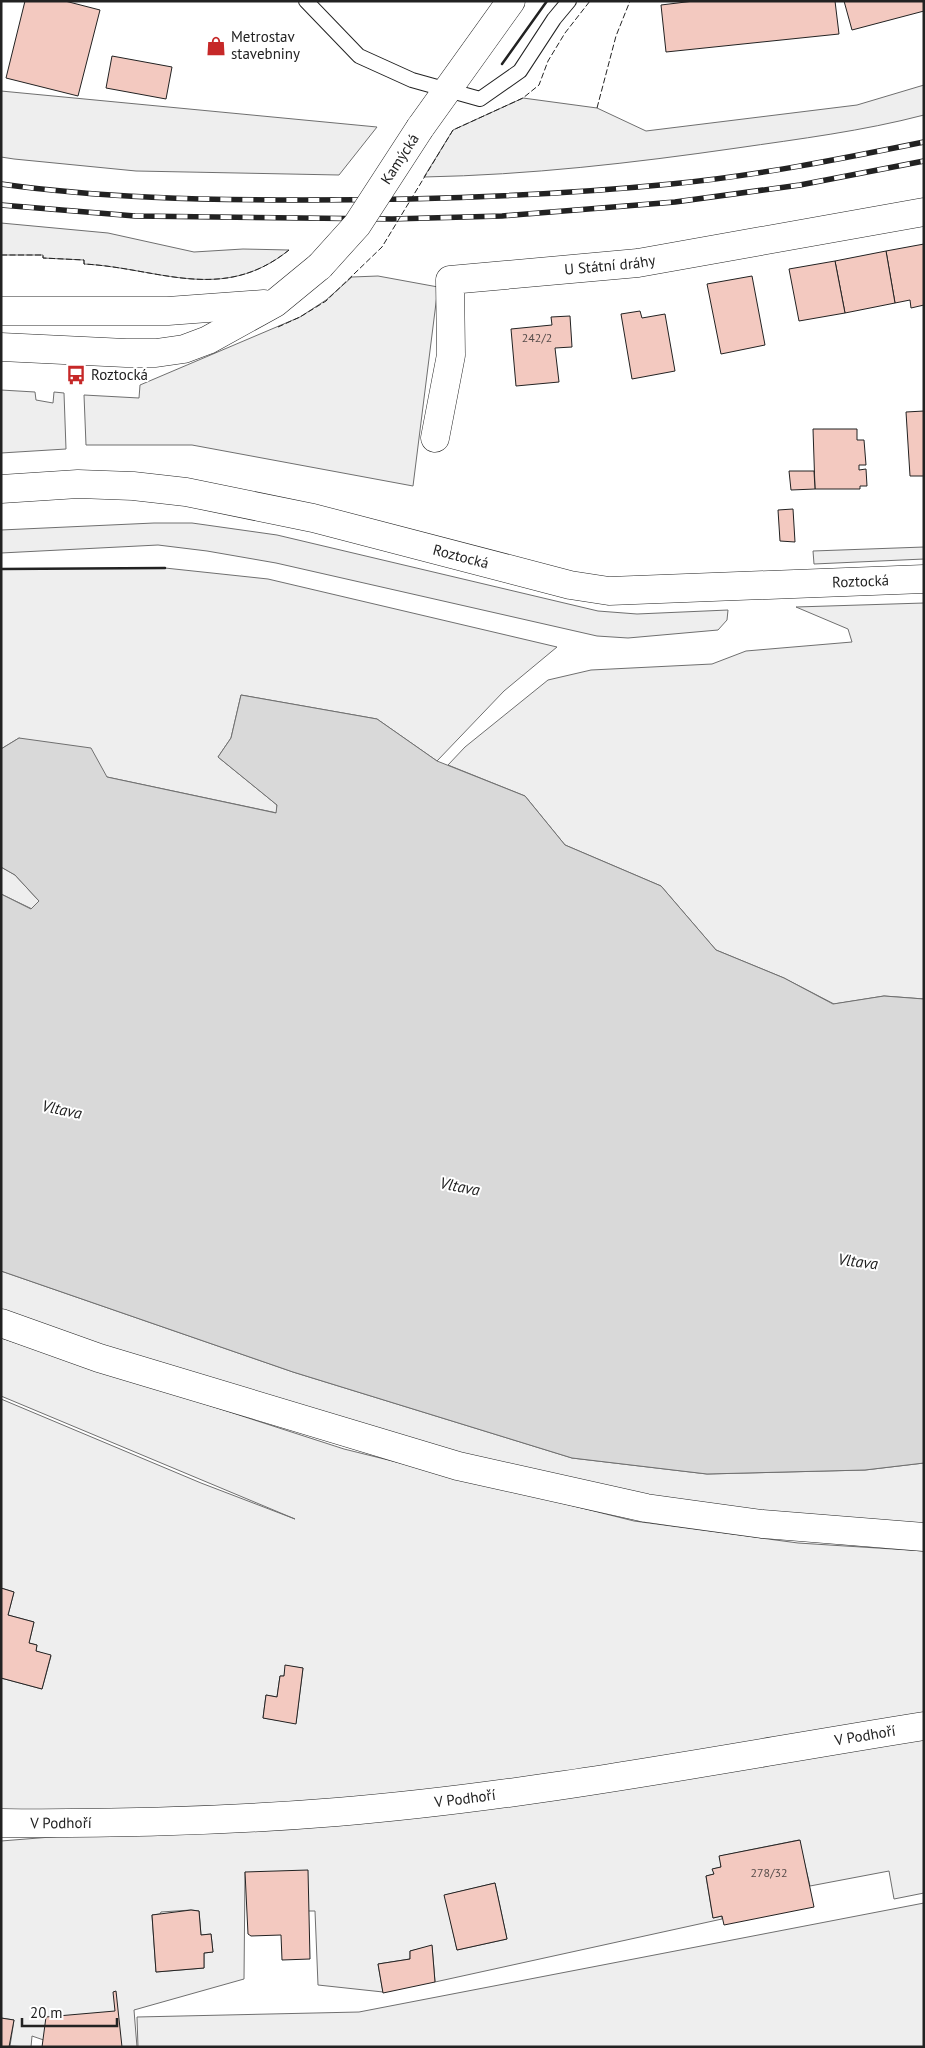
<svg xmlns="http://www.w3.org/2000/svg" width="925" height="2048" viewBox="0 0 925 2048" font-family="'PT Sans',sans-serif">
<rect width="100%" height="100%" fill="#fff"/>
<g fill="#eee" stroke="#6f6f6f" fill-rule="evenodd">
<path d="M924,85V115C863,131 799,139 737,148C633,163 529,175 424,177L453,130L523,98L597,108L646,131L857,105Z"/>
<path d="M1,91L377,127L339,175L136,171L14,159L1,157Z"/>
<path d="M1,223L108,233L194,252L243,249L289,250C222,304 159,268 84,264V260L43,258V255H1Z"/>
<path d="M378,276L438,287L413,486L192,445H86L84,395L139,398L140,385L300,317L326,300L352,277Z"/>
<path d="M1,390L35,392L36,400L53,403L54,392L64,393L66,449L1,453Z"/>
<path d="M154,523H192L277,535L598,611L637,614L728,610L727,620L718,630L628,638L597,636L276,563L207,551L158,545L1,553V530Z"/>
<path d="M924,547V559L814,564L813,551Z"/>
<path d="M165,568L268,579L557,647L504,691L437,761L377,719L241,695L231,738L218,757L277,805V813L107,777L19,738L1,749V569Z"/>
<path d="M924,603V999L884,996L834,1004L784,978L716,950L661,886L565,845L525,796L448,765L465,747L548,680L591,670L712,664L746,651L852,642L848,629L796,607Z"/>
<path d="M1,867L15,875L39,901L32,909L1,894Z"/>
<path d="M1,1271L293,1372L572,1458L707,1474L865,1470L924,1463V1530L647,1502L458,1459L286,1406L1,1312Z"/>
<path d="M1,1338L344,1449L634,1521L798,1543L924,1551V1716L406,1804L1,1827V1678L42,1689L51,1656L36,1651L37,1645L29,1643L34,1622L8,1615L14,1592L1,1588V1399L201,1483L295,1519L1,1396ZM286,1666L303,1668L296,1723L263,1718L266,1695L277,1697L280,1676H284Z"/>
<path d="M924,1736V1893L894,1899L889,1871L810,1886L799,1840L720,1856L721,1867L713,1869L714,1874L706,1876L713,1918L722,1916V1919L435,1982L432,1946L410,1951V1959L378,1964L383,1992L318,1985L315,1911H309L245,1872L244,1979L134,2010L137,2047H64L32,2036L31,2047L10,2046L14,2020L1,2018V1841L114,1832ZM495,1883L507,1939L457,1950L445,1895ZM191,1910L199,1911L201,1935L211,1934L213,1952L204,1953V1968L156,1972L152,1915L160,1914L161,1912Z"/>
<path d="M924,1903V2047H138L137,2017L359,2012Z"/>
</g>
<path fill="#d9d9d9" stroke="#6f6f6f" d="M241,695L377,719L437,761L525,796L565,845L661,886L716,950L784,978L833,1004L884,996L924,999V1463L865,1470L707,1474L572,1458L293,1372L1,1271V894L31,909L39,901L15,875L1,867V749L19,738L91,748L107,777L276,813L277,805L218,757L231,738Z"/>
<g fill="#f3c9c0" stroke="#222">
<path d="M25,1H65L100,10L78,96L6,78Z"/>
<path d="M694,1H835L839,34L666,52L661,5Z"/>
<path d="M844,1H924V11L852,30Z"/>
<path d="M112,56L172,67L166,99L106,88Z"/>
<path d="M924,244V305L911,308L910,300L895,303L886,251Z"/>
<path d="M886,251L895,303L845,313L835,261Z"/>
<path d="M835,261L845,313L799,321L789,269Z"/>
<path d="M752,276L765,345L721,354L707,284Z"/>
<path d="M640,311L642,318L665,314L675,371L632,379L621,314Z"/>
<path d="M570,316L572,347L555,348L559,382L516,386L511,329L552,325L551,317Z"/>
<path d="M924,411V476H910L906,412Z"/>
<path d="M813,429H857V440H864L866,465H859V470L866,469L867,486H860V489H815Z"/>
<path d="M789,471H814L815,489L791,490Z"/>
<path d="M793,509L795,542L780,541L778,510Z"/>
<path d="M1,1588L14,1592L8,1615L34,1622L29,1643L37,1645L36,1651L51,1655L42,1689L1,1678Z"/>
<path d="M285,1665L303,1668L296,1724L263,1718L266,1695L277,1697L280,1676H284Z"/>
<path d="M800,1840L814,1907L724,1925L722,1916L713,1918L706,1876L714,1874L712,1869L721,1867L719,1856Z"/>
<path d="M308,1870L310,1959L282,1960L281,1935L251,1936L248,1934L245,1872Z"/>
<path d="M495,1883L507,1939L457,1950L444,1895Z"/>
<path d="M191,1910L199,1911L201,1935L211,1934L213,1952L204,1953V1968L156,1972L152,1915Z"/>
<path d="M432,1945L435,1982L383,1993L378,1964L410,1959V1951Z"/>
<path d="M116,1991L122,2047H42L46,2017L115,2011L113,1992Z"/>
<path d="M1,2018L14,2020L9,2047H1Z"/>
</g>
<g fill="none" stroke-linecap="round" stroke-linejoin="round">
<defs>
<path id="service" d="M306,1L359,56L412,80L480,99L520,71L554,19L569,1"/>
<g id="minor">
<path id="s1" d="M435,438L451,355L450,280L638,263L924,212"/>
<path d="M1,1323L99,1358L458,1466L646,1508L762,1524L924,1537"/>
<path id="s2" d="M1,1823C113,1824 226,1821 337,1812C534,1796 729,1757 924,1726"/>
</g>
<g id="secondary">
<path d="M420,128L511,1"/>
<path d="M1,311H168L264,304"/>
<path d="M1,347L126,353H156L184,349L208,340L275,303L320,266"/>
<path id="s3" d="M1,489L78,484L133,486L186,492L313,518L570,585L609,591L924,579"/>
</g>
</defs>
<use href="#service" stroke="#222" stroke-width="16"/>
<use href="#minor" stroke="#222" stroke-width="29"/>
<use href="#secondary" stroke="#222" stroke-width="29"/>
<use href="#service" stroke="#fff" stroke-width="14"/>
<use href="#minor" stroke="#fff" stroke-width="28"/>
<use href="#secondary" stroke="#fff" stroke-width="28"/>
<defs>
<g id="rail">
<path d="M1,184C101,198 203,200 303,200C426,200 549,196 671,184C756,176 840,159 924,142"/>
<path d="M1,205L135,216L392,219L502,216L675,202L800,185L924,161"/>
</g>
</defs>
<use href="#rail" stroke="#222" stroke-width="5.5"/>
<use href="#rail" stroke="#fff" stroke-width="4" stroke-dasharray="11" stroke-linecap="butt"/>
<defs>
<g id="secondary-bridge">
<path id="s4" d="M320,266L357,225L420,128"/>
</g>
</defs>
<use href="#secondary-bridge" stroke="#222" stroke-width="29" stroke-linecap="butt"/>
<use href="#secondary-bridge" stroke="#fff" stroke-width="28"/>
<g stroke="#222" stroke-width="1" stroke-dasharray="6 2.5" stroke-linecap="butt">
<path d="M597,108L616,36L630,1"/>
<path d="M1,255H43V258L84,260V264C159,268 222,304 289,250"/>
<path d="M278,327L300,317L326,301L382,247L453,130L523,98L539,85L548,61L565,33L590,1"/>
</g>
<g stroke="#222" stroke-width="2.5">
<path d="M502,64L547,1"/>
<path d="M1,569L165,568"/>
</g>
</g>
<defs>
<symbol id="shop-bare" viewBox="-9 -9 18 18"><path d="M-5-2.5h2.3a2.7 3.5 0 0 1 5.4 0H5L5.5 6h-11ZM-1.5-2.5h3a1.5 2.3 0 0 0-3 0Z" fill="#c62828" stroke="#fff" stroke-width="2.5" paint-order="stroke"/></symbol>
<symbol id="bus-bare" viewBox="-9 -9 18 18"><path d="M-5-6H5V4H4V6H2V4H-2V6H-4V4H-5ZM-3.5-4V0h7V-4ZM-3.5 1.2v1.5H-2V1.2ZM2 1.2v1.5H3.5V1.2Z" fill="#c62828" stroke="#fff" stroke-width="2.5" paint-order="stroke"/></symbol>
</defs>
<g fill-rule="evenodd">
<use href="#shop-bare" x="202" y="32" width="28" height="28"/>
<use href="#bus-bare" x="62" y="361" width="28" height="28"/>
</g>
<g text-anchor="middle" stroke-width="4" stroke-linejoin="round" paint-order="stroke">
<g font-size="12" fill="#564c4a">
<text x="537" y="342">242/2</text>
<text x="769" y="1877">278/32</text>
</g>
<g font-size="15" fill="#222" stroke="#fff" text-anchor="start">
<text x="231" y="42">Metrostav<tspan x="231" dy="17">stavebniny</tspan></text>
<text x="91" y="380">Roztocká</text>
</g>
<g font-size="15" fill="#222" stroke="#fff">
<text dy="5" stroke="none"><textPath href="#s4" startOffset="134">Kamýcká</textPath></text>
<text dy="5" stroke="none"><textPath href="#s1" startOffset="320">U Státní dráhy</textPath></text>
<text dy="5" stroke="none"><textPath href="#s3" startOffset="468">Roztocká</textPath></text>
<text dy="5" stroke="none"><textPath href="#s3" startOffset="872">Roztocká</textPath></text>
<text dy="5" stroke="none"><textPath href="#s2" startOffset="870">V Podhoří</textPath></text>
<text dy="5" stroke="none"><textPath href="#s2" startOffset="465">V Podhoří</textPath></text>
<text dy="5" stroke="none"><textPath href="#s2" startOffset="60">V Podhoří</textPath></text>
</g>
<g font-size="16" font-style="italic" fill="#222" stroke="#fff">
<text transform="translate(62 1109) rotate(12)" y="6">Vltava</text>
<text transform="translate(460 1186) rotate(11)" y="6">Vltava</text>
<text transform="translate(858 1261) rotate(7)" y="6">Vltava</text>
</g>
</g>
<rect width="925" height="2048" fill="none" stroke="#222222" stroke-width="5"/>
<path d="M22 2018v8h95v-8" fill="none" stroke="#222222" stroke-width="2.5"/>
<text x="30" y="2018" font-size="15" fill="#222222" stroke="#ffffff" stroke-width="4" paint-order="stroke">20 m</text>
</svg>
